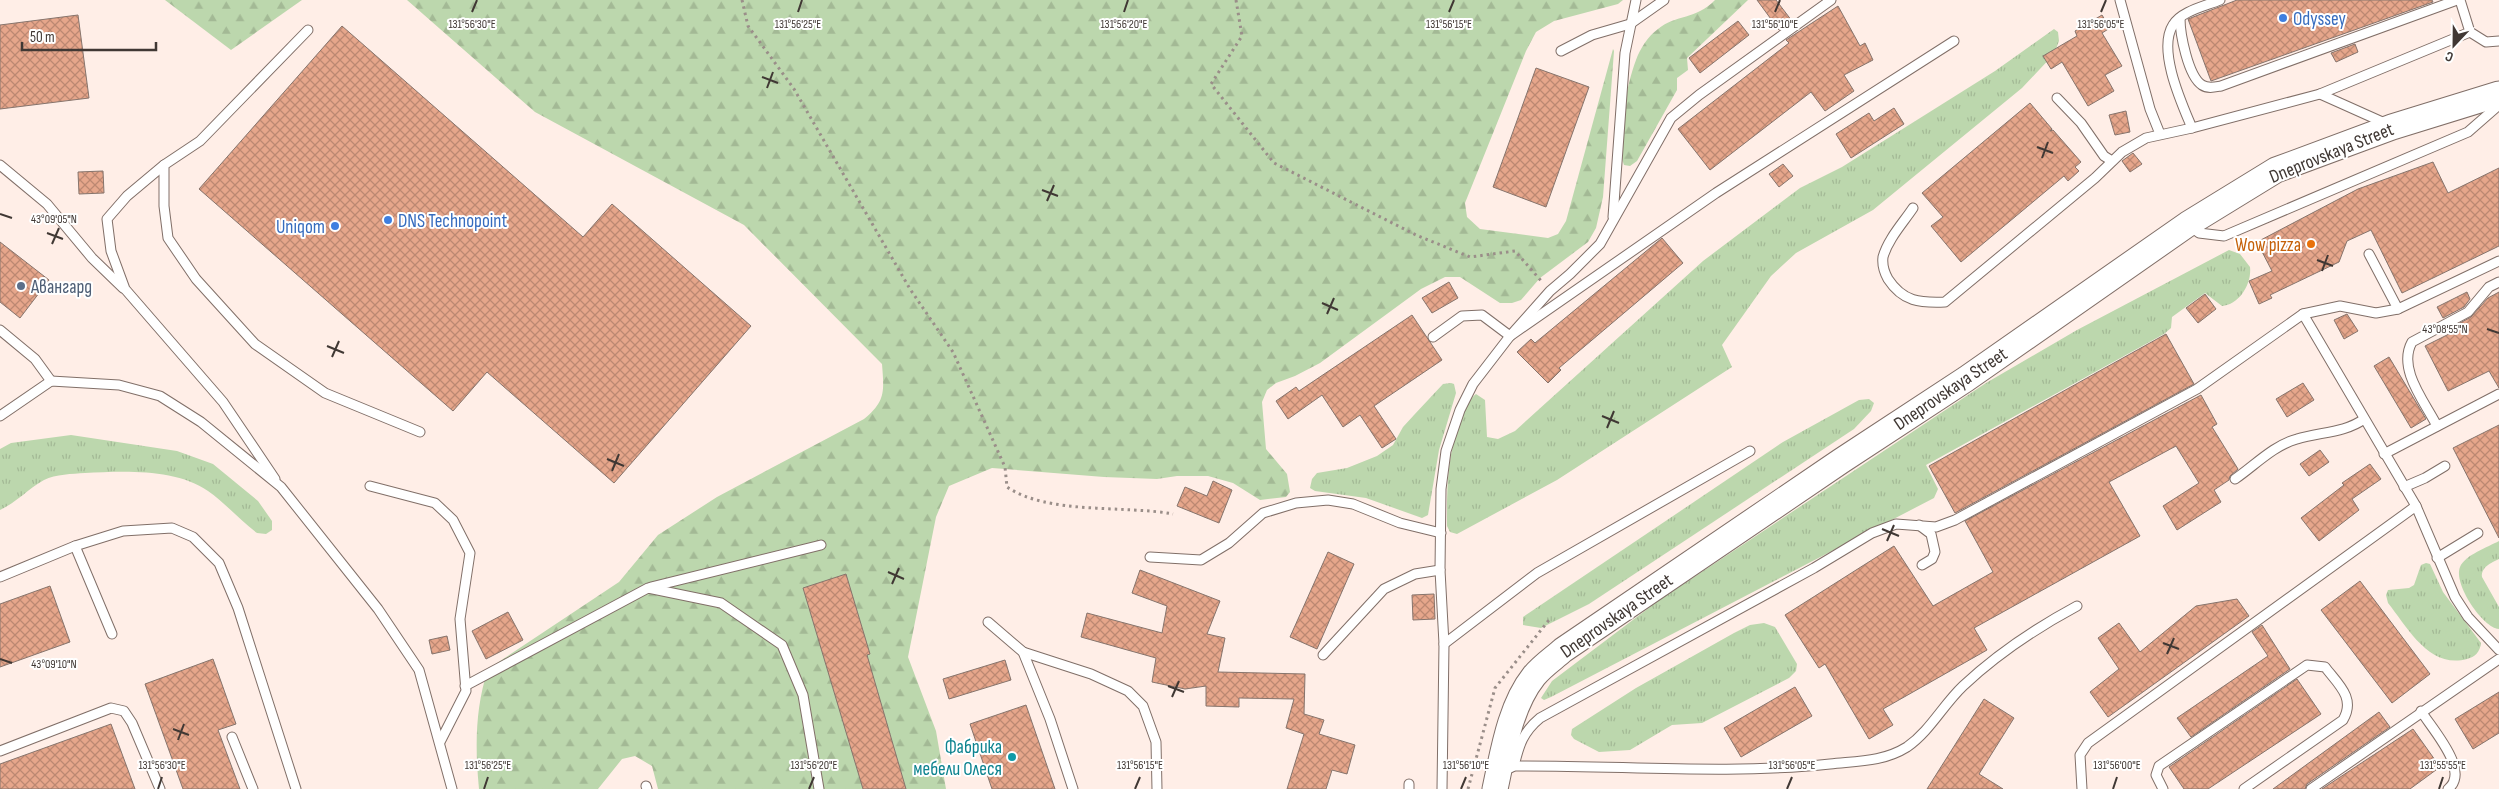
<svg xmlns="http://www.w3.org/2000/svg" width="2499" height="789" viewBox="0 0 2499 789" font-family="'Sofia Sans Condensed',sans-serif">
<defs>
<pattern id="grass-tufts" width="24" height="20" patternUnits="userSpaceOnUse" patternTransform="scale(1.25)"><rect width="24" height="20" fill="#bcd7ad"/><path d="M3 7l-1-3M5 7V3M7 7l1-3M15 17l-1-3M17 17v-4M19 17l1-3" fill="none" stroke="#a3b995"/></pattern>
<pattern id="forest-firs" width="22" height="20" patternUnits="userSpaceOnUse" patternTransform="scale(1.25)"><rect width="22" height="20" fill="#bcd7ad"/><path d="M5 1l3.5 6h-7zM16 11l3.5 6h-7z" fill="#a3b995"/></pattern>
<pattern id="building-cross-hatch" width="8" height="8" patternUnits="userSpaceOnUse" patternTransform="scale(1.25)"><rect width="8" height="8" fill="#e6a68b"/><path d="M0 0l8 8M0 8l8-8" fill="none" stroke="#bc8872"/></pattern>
</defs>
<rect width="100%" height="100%" fill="#ffeee7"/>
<g fill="url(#grass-tufts)">
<path d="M2054,29L2058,32L2059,41L2054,54L2022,88L1873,210L1796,253L1771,276L1722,345L1732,367L1557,480L1457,534L1450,532L1447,526C1447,485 1447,451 1464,413C1468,406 1470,398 1476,394L1485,400L1487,437L1498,439L1515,431L1703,261L1800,188L1842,167L1995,71Z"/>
<path d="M2229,250L2240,254L2250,267C2252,284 2239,305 2222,306L2205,293L2172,317L2171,328L2164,334L1926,465L1938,489L1934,498L1551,697L1544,700L1541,698L1552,681L1658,601L1986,383L2077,330Z"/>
<path d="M1451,383L1454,384L1456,393L1439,450L1428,515L1422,518L1366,498L1315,491L1310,488L1312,479L1317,473L1347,468L1377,456L1393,445L1403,427L1414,415L1443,384Z"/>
<path d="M1869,399L1874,403L1871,411L1854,429L1589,604L1541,628L1523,625V617L1783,442L1859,400Z"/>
<path d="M71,435L177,451L213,464L258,501L272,521V530L266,534L257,533C240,520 225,503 208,491C176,468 122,471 85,473C72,474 56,474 44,480C28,489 17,502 0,510V449L11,443Z"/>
<path d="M2499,541V559C2491,563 2481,567 2482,577L2499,607V629C2483,628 2453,584 2460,567C2465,555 2488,547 2499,541Z"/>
<path d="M2426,563L2430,564L2443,592L2481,643C2480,652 2475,657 2467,659C2429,669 2408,628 2388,603L2386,595L2388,590L2409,588L2414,585L2421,565Z"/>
<path d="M1764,623L1775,627L1797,664L1796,671L1789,678L1702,723L1672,725L1630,750L1599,752L1574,739L1571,735L1572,729L1636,688L1734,633L1750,625Z"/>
</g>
<g fill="url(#forest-firs)">
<path d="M165,0H302L231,50Z"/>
<path d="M407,0H1623L1618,4L1554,21L1536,32L1526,51L1465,203L1467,217L1480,229L1548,238L1558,234L1566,221L1613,49L1614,51L1603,197L1596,228L1588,242L1540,278L1521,300L1512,303H1500L1460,277H1445L1421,289L1320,363L1295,376L1276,383L1267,390L1262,402L1266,449L1287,474L1290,492L1286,497L1260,500L1233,483L1208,476H1177L1157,479L1104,477L992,468L949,486L936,517L908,657L936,731L946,789H658L652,766L635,756L622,759L598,789H479C475,748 475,708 488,669L619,582L658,535L717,497L864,419C886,401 884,391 882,364L744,225L535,112Z"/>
<path d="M1715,0H1748L1687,58L1688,70L1677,78V90L1637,161L1630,166L1624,165C1615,142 1627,83 1636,60C1640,49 1648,36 1658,29C1676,14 1696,20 1715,0Z"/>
</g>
<g fill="url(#building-cross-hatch)" stroke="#86746c">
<path d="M1757,0H1776L1792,21L1779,30Z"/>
<path d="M2237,0H2432L2433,2L2211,81L2188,19Z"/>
<path d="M1838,6L1860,46L1865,43L1873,60L1844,75L1854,91L1825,111L1811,92L1710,170L1678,129L1789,43L1786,40Z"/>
<path d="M78,15L89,98L0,109V25Z"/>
<path d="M2102,15L2110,28L2102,33L2122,66L2105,75L2114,91L2088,106L2062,62L2051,69L2043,56L2077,36L2075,31Z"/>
<path d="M1738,21L1749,35L1700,73L1689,58Z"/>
<path d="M342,26L583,237L612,204L751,326L614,483L487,372L453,411L199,189Z"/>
<path d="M2355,44L2358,52L2336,62L2331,53Z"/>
<path d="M1536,68L1589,87L1546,207L1493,187Z"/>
<path d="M2030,103L2052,129L2050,131L2053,130L2081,162L2075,167L2079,171L2068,181L2064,176L1961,262L1931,226L1943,217L1922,193Z"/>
<path d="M1894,108L1904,124L1851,158L1836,134L1869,113L1874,121Z"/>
<path d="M2126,111L2130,132L2115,135L2109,115Z"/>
<path d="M2133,153L2142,164L2130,172L2122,161Z"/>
<path d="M2433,162L2448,193L2499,168V246L2402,293L2371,230L2347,241L2339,262L2270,295L2272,298L2259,304L2249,281L2272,271L2257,242L2358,189Z"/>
<path d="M1783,164L1793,176L1779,187L1769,174Z"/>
<path d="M103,171L104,193L79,194L78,172Z"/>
<path d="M1662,238L1683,263L1559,368L1561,370L1548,383L1517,352L1531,339L1535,343Z"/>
<path d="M0,242L49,280L20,318L0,302Z"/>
<path d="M1449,282L1458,298L1432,313L1422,298Z"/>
<path d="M2467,292L2470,299L2464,307L2443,318L2437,307Z"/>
<path d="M2499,292V388L2489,371L2448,391L2425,346L2451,333L2449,329L2471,317L2488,298Z"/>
<path d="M2205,294L2216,309L2198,323L2186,308Z"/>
<path d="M2347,314L2358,331L2344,339L2334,320Z"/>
<path d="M1412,315L1442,360L1374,406L1396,439L1382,448L1360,415L1343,427L1322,395L1288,419L1276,401L1296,387L1299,391Z"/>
<path d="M2166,334L2194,384L1955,513L1929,466Z"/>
<path d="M2389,357L2426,419L2411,428L2374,366Z"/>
<path d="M2303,383L2314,400L2287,417L2276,399Z"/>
<path d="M2201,395L2217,424L2212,427L2238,469L2230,476L2229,480L2214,490L2221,502L2177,530L2163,506L2199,483L2176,446L2109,482L2140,536L1974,628L1987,650L1883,709L1893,725L1869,739L1825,664L1819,668L1785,615L1894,546L1933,606L1993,572L1965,521Z"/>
<path d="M2499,425V538L2453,448Z"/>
<path d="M2320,450L2329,462L2309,476L2300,464Z"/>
<path d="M2370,464L2381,479L2352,499L2359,510L2319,541L2301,518L2344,485L2342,483Z"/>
<path d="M1213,481L1232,490L1219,523L1177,506L1185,487L1207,496Z"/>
<path d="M1328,552L1354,564L1317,649L1290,637Z"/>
<path d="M1140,570L1220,601L1207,634L1225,638L1218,672L1305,674L1304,714L1324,720L1319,734L1355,745L1347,774L1332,770L1326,789H1287L1304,734L1286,728L1294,699L1239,698V707L1206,706V686L1185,689L1152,682L1156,658L1081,637L1087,613L1162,633L1167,606L1132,593Z"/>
<path d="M846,574L870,654L867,655L906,789H863L803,588Z"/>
<path d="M2360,581L2430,674L2392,703L2321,610Z"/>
<path d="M50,586L70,642L0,667V604Z"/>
<path d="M1434,594L1435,619L1413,620L1412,595Z"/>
<path d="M2237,599L2249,616L2108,717L2090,692L2119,669L2098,638L2119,623L2140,652L2196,606Z"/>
<path d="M508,612L523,640L486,659L472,631Z"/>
<path d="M2262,625L2290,669L2191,737L2177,718L2268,656L2252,632Z"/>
<path d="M447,636L450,650L432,654L429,640Z"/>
<path d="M213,659L236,724L218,730L240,789H183L145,684Z"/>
<path d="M1005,660L1011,680L949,699L943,679Z"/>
<path d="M2297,679L2321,714L2208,789H2184L2169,767Z"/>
<path d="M1795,687L1812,716L1741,757L1724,728Z"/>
<path d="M2499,692V733L2473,749L2455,719Z"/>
<path d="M1984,699L2014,718L1979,774L2003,789H1927Z"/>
<path d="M1026,705L1055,789H992L970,724Z"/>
<path d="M2379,712L2390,727L2307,784L2305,789H2273Z"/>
<path d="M111,724L135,789H0V764Z"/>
<path d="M2413,729L2440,767L2410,789H2322Z"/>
</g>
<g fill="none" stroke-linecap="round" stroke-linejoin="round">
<defs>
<g id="lane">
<path d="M2120,0L2150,109L2160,134"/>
<path d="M2180,18C2180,34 2188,76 2202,85C2208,89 2215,87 2221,86L2457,0"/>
<path d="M308,30L200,141L164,165V206L168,238L196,279L255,344L325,393L420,432"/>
<path d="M2470,32L2486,42L2499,41"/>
<path d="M1561,51L1592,35L1630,24L1664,0"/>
<path d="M2320,94L2387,124"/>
<path d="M2057,98L2081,123L2104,156L2112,161"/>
<path d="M2192,128C2182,104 2157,50 2173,25C2181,11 2206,6 2220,0"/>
<path d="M0,165L47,204L92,258L123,288"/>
<path d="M164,165L127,196L107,219L111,251L125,289L223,402L275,479"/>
<path d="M1913,208C1903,223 1888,239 1883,257C1882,265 1884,272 1888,279C1903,302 1920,303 1945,302L2095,178L2122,152L2146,138L2192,128L2320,94L2470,32L2460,0"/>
<path d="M1613,217L1625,53L1636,0"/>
<path d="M2190,226L2199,233L2224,236L2468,132L2499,105"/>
<path d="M2369,254L2398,309"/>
<path d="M2303,314L2340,306L2376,313L2398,309L2499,261"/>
<path d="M0,330L35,359L51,381"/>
<path d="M1433,337L1462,316L1482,315L1510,336L1716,193L1954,41"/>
<path d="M0,416L51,381L119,385L160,396L201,422L281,487L378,609L419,670L452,789"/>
<path d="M2437,426C2425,402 2397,369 2412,342L2468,312L2489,287L2499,282"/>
<path d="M2384,454L2499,394"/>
<path d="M2235,479C2254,466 2274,445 2297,439C2319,432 2345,433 2364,419"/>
<path d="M370,486L435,503L453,520L470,553L460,619L466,691L440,742"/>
<path d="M2404,487L2425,478L2445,466"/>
<path d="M1919,525L1931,534L1935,552L1932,559L1922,565"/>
<path d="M75,546L112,634"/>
<path d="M1150,557L1201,560L1229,543L1263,513L1296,503L1328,500L1353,504L1400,523L1441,533"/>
<path d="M2437,558L2478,533"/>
<path d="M0,577L75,546L123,531L172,528L193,537L219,563L238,608L296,789"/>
<path d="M651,587L821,545"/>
<path d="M988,622L1023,652L1050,719L1073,789"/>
<path d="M1444,644L1537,573L1750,451"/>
<path d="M1023,652L1091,674L1128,691L1143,706L1156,742L1157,789"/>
<path d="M1323,655L1384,589L1415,574L1440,570"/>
<path d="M465,686L648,588L721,603L782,645L803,695L819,789"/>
<path d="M2421,711C2432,729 2471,771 2448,789"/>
<path d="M232,737L253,789"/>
<path d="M0,751L111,708L124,711L132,723L160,789"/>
<path d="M1514,766C1519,745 1523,732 1540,718L1814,568L1872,533L1896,524L1936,527L1955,520L2197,389L2303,314L2416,506L2455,597L2468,617L2499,650"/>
<path d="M1510,768L1514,766C1619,765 1725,775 1830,764C1857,761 1883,762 1907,747C1930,731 1943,705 1963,686C1995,656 2038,627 2077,606"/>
<path d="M646,786L647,789"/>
<path d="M1409,789V784"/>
<path d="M1442,789L1444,644L1440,570L1441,489L1446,451L1460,410L1473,384L1510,336L1550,291L1570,274L1600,244L1671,118L1699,95L1831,0"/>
<path d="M2082,789L2080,755L2088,743L2416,506"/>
<path d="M2163,789L2156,775L2159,766L2307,665L2325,667C2338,684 2356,698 2343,720L2244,789"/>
<path d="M2311,789L2499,659"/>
</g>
<path id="secondary" d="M1495,789C1503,752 1510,706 1534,676C1542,666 1554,658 1563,650L1841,461L1966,379L2188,224L2276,170L2392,127L2499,94"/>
</defs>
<use href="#lane" stroke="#816f68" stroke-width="11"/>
<use href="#secondary" stroke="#816f68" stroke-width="27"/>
<g stroke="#9a8e89" stroke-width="3" stroke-dasharray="2.5 4" stroke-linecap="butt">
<path d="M742,0L748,26L794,89L910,289L953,352L1005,467L1007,487C1048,515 1125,505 1173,514"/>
<path d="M1236,0L1242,36L1211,84L1274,163L1416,235L1470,257L1515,251L1543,283"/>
<path d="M1468,789L1495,688L1549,620"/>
</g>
<use href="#lane" stroke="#fff" stroke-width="9"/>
<use href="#secondary" stroke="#fff" stroke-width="25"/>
</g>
<path fill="none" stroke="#403834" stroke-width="2" d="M472,12L477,0M798,12L802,0M1124,12L1128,0M1449,12L1454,0M1775,12L1780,0M2101,12L2106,0M762,77L778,83M767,88L773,72M2037,147L2053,153M2042,158L2048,142M1042,190L1058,196M1047,201L1054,185M0,214L12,218M47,233L63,239M52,244L59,228M2317,260L2333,266M2322,271L2328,255M1322,303L1338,310M1327,314L1334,298M2487,329L2499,333M327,346L344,353M332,357L339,341M1602,416L1619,423M1607,428L1614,411M607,459L624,466M612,471L619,454M1882,529L1899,536M1887,541L1894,525M888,572L904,579M892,584L899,568M2163,643L2179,649M2167,654L2174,638M0,659L12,663M1168,686L1184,692M1172,697L1179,681M173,729L189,735M178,740L184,724M158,789L162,777M484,789L488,777M809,789L814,777M1135,789L1140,777M1461,789L1466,777M1787,789L1792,777M2113,789L2117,777M2439,789L2443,777"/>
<g fill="#3f7fe0" stroke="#fff" stroke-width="2">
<circle cx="2283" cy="18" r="5"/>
<circle cx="388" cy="220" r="5"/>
<circle cx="335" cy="226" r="5"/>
</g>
<circle fill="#e8710a" stroke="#fff" stroke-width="2" cx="2311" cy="244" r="5"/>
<circle fill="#5c6f8a" stroke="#fff" stroke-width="2" cx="21" cy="286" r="5"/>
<circle fill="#0f9aa8" stroke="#fff" stroke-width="2" cx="1012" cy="757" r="5"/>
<g text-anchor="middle" stroke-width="4" stroke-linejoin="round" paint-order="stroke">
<g font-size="19" fill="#366cbe" stroke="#fff" text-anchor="start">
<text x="2293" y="25">Odyssey</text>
<text x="398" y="227">DNS Technopoint</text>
<text x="325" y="233" text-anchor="end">Uniqom</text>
</g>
<g font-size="19" fill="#403834" stroke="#fff">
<text transform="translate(2331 152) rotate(-22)" y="7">Dneprovskaya Street</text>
<text transform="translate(1950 388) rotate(-34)" y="7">Dneprovskaya Street</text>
<text transform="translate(1616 615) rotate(-35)" y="7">Dneprovskaya Street</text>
</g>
<g font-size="19" fill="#c56008" stroke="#fff" text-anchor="end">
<text x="2301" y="251">Wow pizza</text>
</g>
<g font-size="19" fill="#4e5e75" stroke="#fff" text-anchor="start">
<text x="31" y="293">Авангард</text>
</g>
<g font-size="19" fill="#0d838f" stroke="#fff" text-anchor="end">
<text x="1002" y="753">Фабрика<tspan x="1002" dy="22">мебели Олеся</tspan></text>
</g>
</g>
<g font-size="12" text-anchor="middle" fill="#403834" stroke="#fff" stroke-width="4" stroke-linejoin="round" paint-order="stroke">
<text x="2101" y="28">131°56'05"E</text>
<text x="472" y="28">131°56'30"E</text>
<text x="798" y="28">131°56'25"E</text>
<text x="1124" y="28">131°56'20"E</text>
<text x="1449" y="28">131°56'15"E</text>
<text x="1775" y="28">131°56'10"E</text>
<text x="54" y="223">43°09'05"N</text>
<text x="2445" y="333">43°08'55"N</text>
<text x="54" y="668">43°09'10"N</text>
<text x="162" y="769">131°56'30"E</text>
<text x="488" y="769">131°56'25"E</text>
<text x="814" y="769">131°56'20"E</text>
<text x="1140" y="769">131°56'15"E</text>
<text x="1466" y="769">131°56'10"E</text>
<text x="1792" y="769">131°56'05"E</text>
<text x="2117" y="769">131°56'00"E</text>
<text x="2443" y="769">131°55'55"E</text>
</g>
<g transform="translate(2454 45) rotate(202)" stroke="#ffffff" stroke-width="4" paint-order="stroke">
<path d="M0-4L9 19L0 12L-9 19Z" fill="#403834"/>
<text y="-8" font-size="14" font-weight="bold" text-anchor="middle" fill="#403834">С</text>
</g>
<path d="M22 42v8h134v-8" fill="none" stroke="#403834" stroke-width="2.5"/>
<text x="30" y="42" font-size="15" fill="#403834" stroke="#ffffff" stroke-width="4" paint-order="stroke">50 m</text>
</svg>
